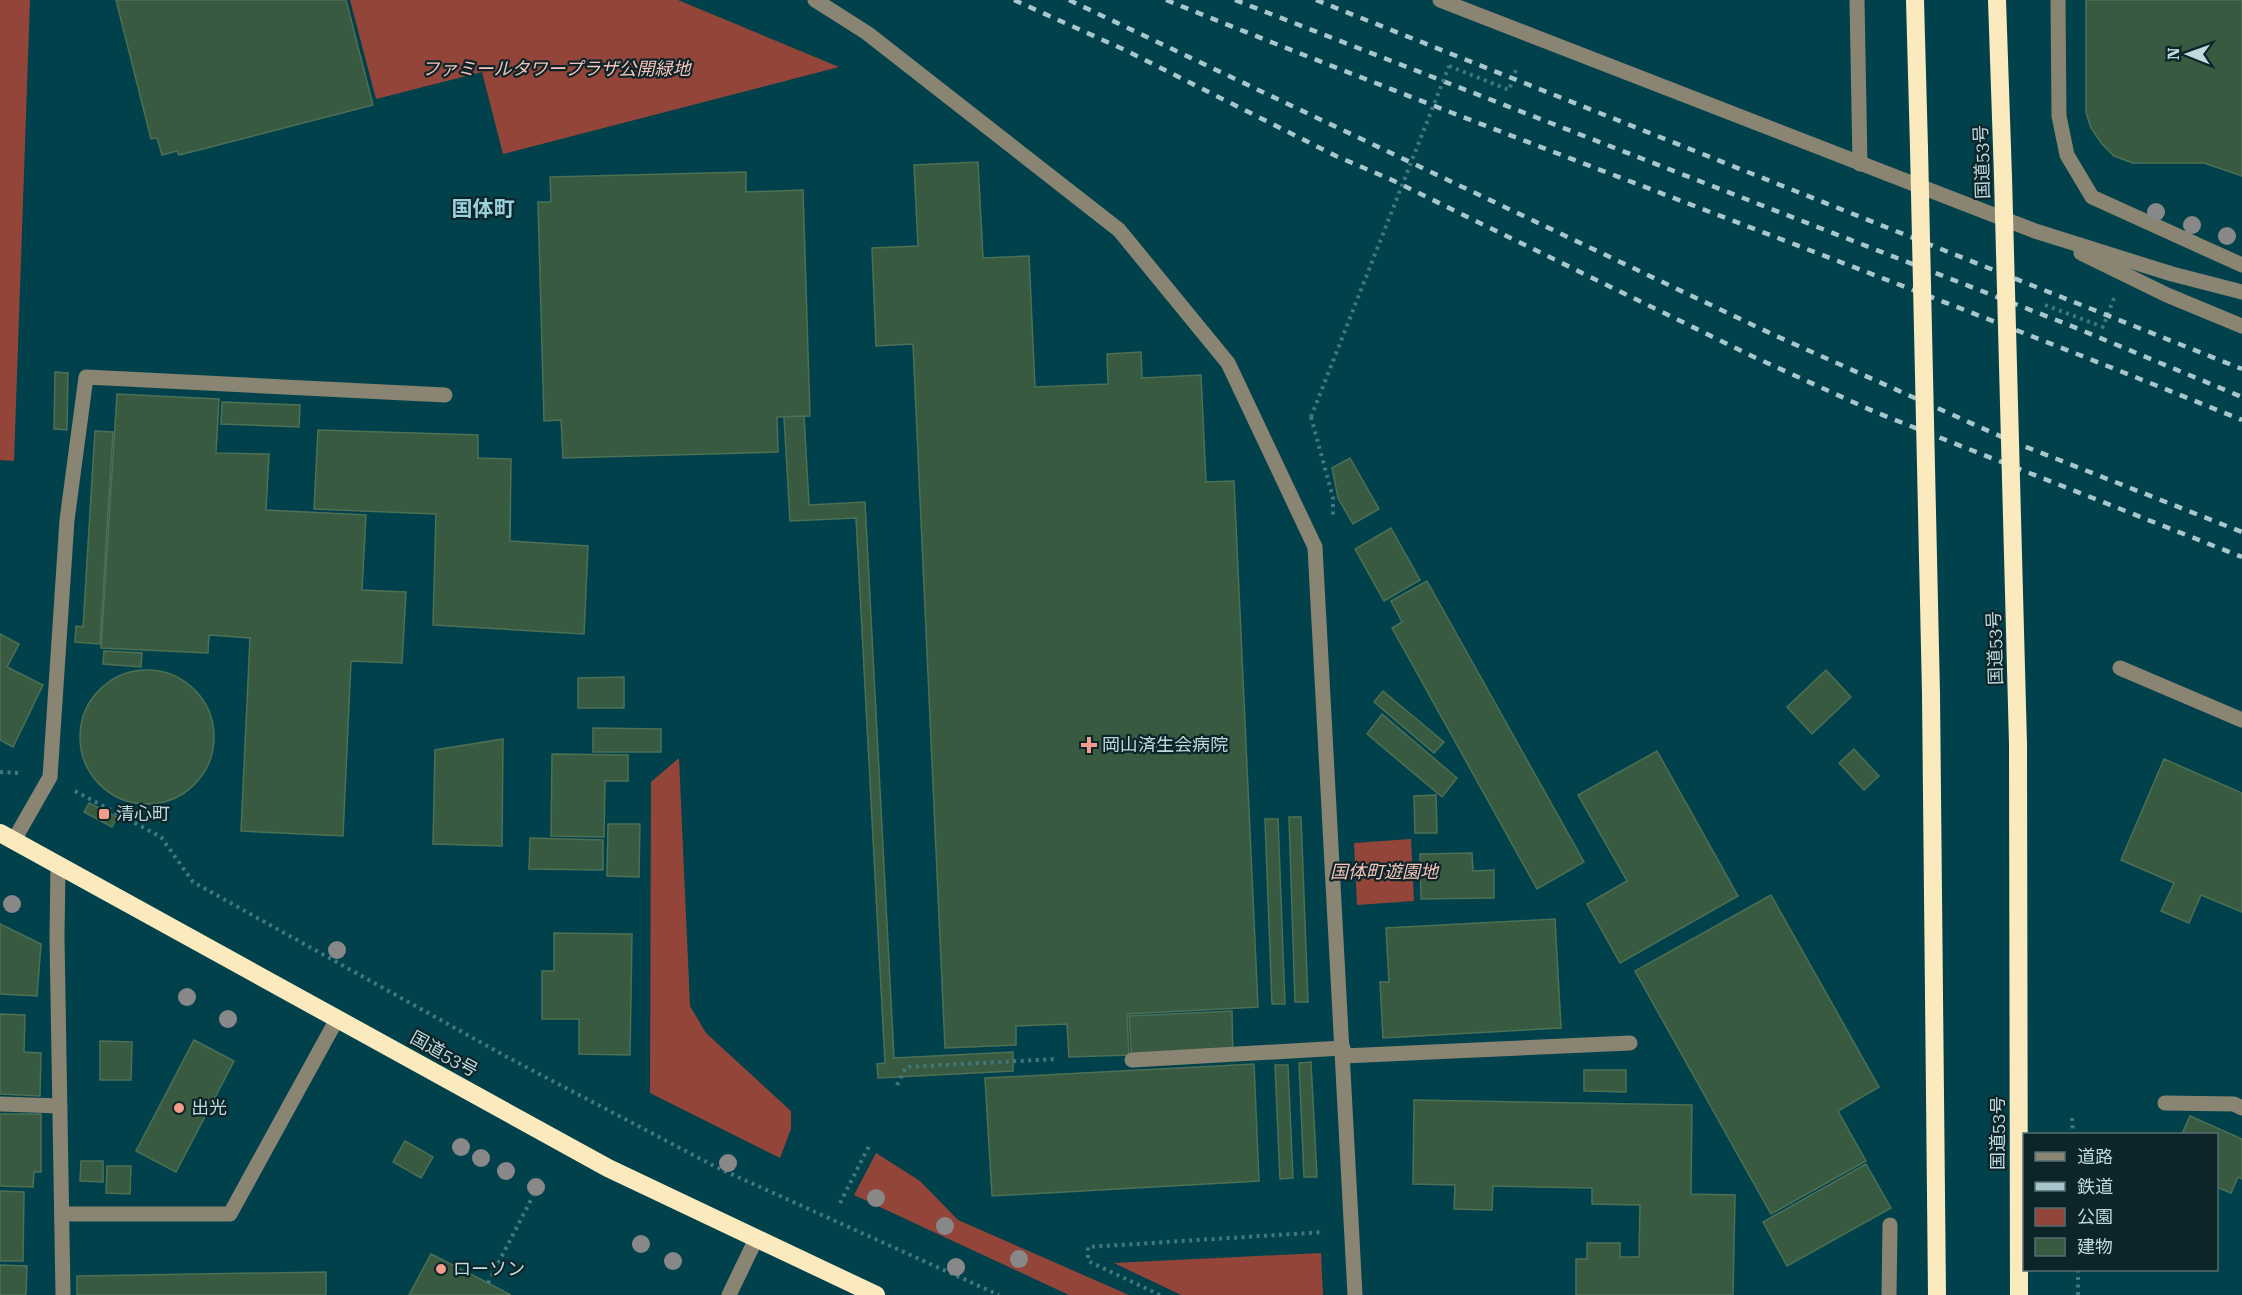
<svg xmlns="http://www.w3.org/2000/svg" width="2242" height="1295" viewBox="0 0 2242 1295" font-family="'Roboto Serif','Noto Sans JP',serif">
<rect width="100%" height="100%" fill="#01414b"/>
<g fill="#934539">
<path d="M0,0H30L14,461L0,460Z"/>
<path d="M350,0H678L839,67L503,154L482,72L376,99Z"/>
<path d="M679,758L690,1006L706,1033L791,1111V1129L780,1158L650,1093L651,782Z"/>
<path d="M1411,839L1414,901L1357,905L1354,843Z"/>
<path d="M876,1153L920,1181L958,1220L1129,1295H1069L854,1195Z"/>
<path d="M1321,1253L1323,1295H1181L1114,1263Z"/>
</g>
<g fill="#385a40" stroke="#4d7055" stroke-width="1.5">
<path d="M116,0H346L373,105L179,155L177,151L162,155L157,138L151,139Z"/>
<path d="M2086,0H2242V176L2204,163H2133L2114,156L2102,144L2091,128L2086,113Z"/>
<path d="M978,162L983,258L1029,256L1035,387L1108,384L1107,354L1141,352L1142,378L1201,375L1206,482L1234,481L1258,1007L1127,1014L1129,1055L1069,1057L1067,1024L1016,1026V1045L945,1048L913,344L876,346L872,248L918,246L914,165Z"/>
<path d="M746,172V192L803,190L810,416L777,417L778,452L563,458L561,420L544,421L538,202H551L550,177Z"/>
<path d="M55,372L68,373L67,430L54,429Z"/>
<path d="M117,394L219,399L216,453L269,454L266,510L366,515L362,590L406,592L402,663L351,661L343,836L241,831L250,638L209,635L208,653L101,648Z"/>
<path d="M222,402L300,405L299,427L221,424Z"/>
<path d="M804,416L809,505L865,502L894,1058L1013,1052V1071L878,1078L877,1064L885,1063L856,518L790,521L784,417Z"/>
<path d="M318,430L478,435V458L511,459L510,541L588,546L584,634L433,625L436,514L314,509Z"/>
<path d="M95,431L113,432L100,644L75,642L76,626L83,627Z"/>
<path d="M1350,458L1379,509L1353,524L1338,498L1332,468Z"/>
<path d="M1391,528L1420,580L1384,601L1355,549Z"/>
<path d="M1427,581L1584,862L1537,889L1392,628L1402,622L1391,601Z"/>
<path d="M0,634L19,644L7,667L43,685L13,747L0,740Z"/>
<path d="M104,651L142,653L141,667L103,664Z"/>
<path d="M1826,670L1851,697L1812,734L1787,707Z"/>
<circle cx="147" cy="737" r="67"/>
<path d="M624,677V708H578V678Z"/>
<path d="M1383,691L1444,742L1434,753L1374,702Z"/>
<path d="M1382,714L1457,778L1442,797L1367,734Z"/>
<path d="M593,728L661,729V752H593Z"/>
<path d="M503,739L502,846L433,844L435,750Z"/>
<path d="M1854,749L1879,776L1864,790L1839,763Z"/>
<path d="M1657,751L1738,896L1620,963L1587,904L1627,881L1578,795Z"/>
<path d="M552,754L628,755V781H605L604,837L551,836Z"/>
<path d="M2164,759L2242,793V912L2201,895L2189,923L2161,911L2174,883L2121,860Z"/>
<path d="M1436,795L1437,833H1415L1414,796Z"/>
<path d="M89,803L117,817L112,827L84,812Z"/>
<path d="M1289,817H1301L1308,1002H1295Z"/>
<path d="M1265,819H1278L1285,1004H1272Z"/>
<path d="M608,824H640L639,877L607,876Z"/>
<path d="M530,838L603,840V870L529,869Z"/>
<path d="M1472,853L1473,871L1494,870V898L1421,899L1420,854Z"/>
<path d="M1771,895L1879,1087L1838,1111L1866,1161L1771,1214L1635,971Z"/>
<path d="M1555,919L1561,1028L1383,1038L1380,982H1389L1386,928Z"/>
<path d="M0,924L41,944L37,996L0,994Z"/>
<path d="M554,933L632,934L630,1055L579,1054V1019H542V971H554Z"/>
<path d="M1232,1011L1233,1060L1132,1064L1129,1016Z"/>
<path d="M0,1014L25,1015L24,1052L41,1053L40,1096L0,1094Z"/>
<path d="M194,1040L234,1061L176,1172L136,1151Z"/>
<path d="M100,1041L132,1042L131,1080H100Z"/>
<path d="M1311,1062L1317,1177H1304L1299,1063Z"/>
<path d="M1254,1064L1259,1181L992,1196L985,1078Z"/>
<path d="M1275,1065H1288L1293,1178L1280,1179Z"/>
<path d="M1584,1070H1626V1092L1584,1091Z"/>
<path d="M1414,1100L1692,1105L1691,1194L1735,1195L1733,1295H1576V1259H1587V1243H1620V1257H1639L1640,1205L1592,1204V1188L1493,1186L1492,1210L1454,1209L1455,1185L1413,1184Z"/>
<path d="M0,1114H41V1172H34L33,1187L0,1186Z"/>
<path d="M2190,1116L2242,1139V1179L2238,1177L2231,1193L2216,1187V1134H2182Z"/>
<path d="M405,1141L433,1157L421,1178L393,1162Z"/>
<path d="M81,1161H103V1182L80,1181Z"/>
<path d="M1866,1164L1891,1208L1787,1266L1763,1222Z"/>
<path d="M107,1166H131L130,1194L106,1193Z"/>
<path d="M0,1191L24,1192L23,1261H0Z"/>
<path d="M431,1254L488,1283L511,1295H409Z"/>
<path d="M0,1265L27,1266L26,1295H0Z"/>
<path d="M326,1272V1295H77V1276Z"/>
</g>
<g fill="none" stroke-linecap="round" stroke-linejoin="round">
<g stroke="#43777f" stroke-width="4" stroke-dasharray="3 4.5" stroke-linecap="butt">
<path d="M1449,66L1509,90L1517,67"/>
<path d="M2045,305L2103,327L2114,298"/>
<path d="M1311,417L1333,498V516"/>
<path d="M0,772L20,773"/>
<path d="M75,791L161,837L193,882L507,1057L718,1168L999,1295"/>
<path d="M897,1085L906,1067L1056,1059"/>
<path d="M2072,1118L2073,1134"/>
<path d="M840,1203L869,1146"/>
<path d="M488,1283L533,1196"/>
<path d="M1160,1295L1088,1261V1247L1324,1232"/>
<path d="M2078,1295V1270"/>
</g>
<g stroke="#8a8472" stroke-width="15">
<path d="M815,0L867,33L1119,230L1228,363L1315,547L1355,1295"/>
<path d="M1440,0L2035,231L2172,274L2242,292"/>
<path d="M1857,0L1860,164"/>
<path d="M2058,0L2059,116L2067,155L2092,197L2242,265"/>
<path d="M2081,253L2167,295L2242,326"/>
<path d="M2120,668L2242,720"/>
<path d="M14,840L50,777L67,520L86,377L445,395"/>
<path d="M58,865L57,937L63,1295"/>
<path d="M1343,1056L1630,1043"/>
<path d="M1132,1060L1343,1048"/>
<path d="M2165,1103L2234,1104L2242,1108"/>
<path d="M0,1104L60,1106"/>
<path d="M62,1214H230L337,1019"/>
<path d="M729,1295L756,1239"/>
<path d="M1889,1295L1890,1225"/>
</g>
<g stroke="#faeabe" stroke-width="18">
<path d="M1915,0L1919,148"/>
<path d="M1997,0L2003,177"/>
<path d="M1931,694L1937,1295"/>
<path d="M2018,744L2019,1295"/>
<path d="M0,833L608,1168L876,1295"/>
</g>
<g stroke="#a7c7cc" stroke-width="4.5" stroke-dasharray="8 8" stroke-linecap="butt">
<path d="M1014,0L1125,50L1336,156L1392,180L1754,357L1875,412L2242,557"/>
<path d="M1069,0L1774,335L2011,441L2242,532"/>
<path d="M1166,0C1523,144 1885,275 2242,420"/>
<path d="M1235,0L2069,325L2242,397"/>
<path d="M1316,0L2242,369"/>
</g>
<path stroke="#43777f" stroke-width="4" stroke-dasharray="3 4.5" stroke-linecap="butt" d="M1311,417L1449,66"/>
<g stroke="#faeabe" stroke-width="18">
<path d="M1919,148L1931,694"/>
<path d="M2003,177L2018,744"/>
</g>
</g>
<g fill="#888">
<circle cx="2156" cy="212" r="9"/>
<circle cx="2192" cy="225" r="9"/>
<circle cx="2227" cy="236" r="9"/>
<circle cx="12" cy="904" r="9"/>
<circle cx="337" cy="950" r="9"/>
<circle cx="187" cy="997" r="9"/>
<circle cx="228" cy="1019" r="9"/>
<circle cx="461" cy="1147" r="9"/>
<circle cx="481" cy="1158" r="9"/>
<circle cx="728" cy="1163" r="9"/>
<circle cx="506" cy="1171" r="9"/>
<circle cx="536" cy="1187" r="9"/>
<circle cx="876" cy="1198" r="9"/>
<circle cx="945" cy="1226" r="9"/>
<circle cx="641" cy="1244" r="9"/>
<circle cx="1019" cy="1259" r="9"/>
<circle cx="673" cy="1261" r="9"/>
<circle cx="956" cy="1267" r="9"/>
</g>
<g fill="#f49d8d" stroke="#0d2429" stroke-width="2">
<path d="M1086 736h6v6h6v6h-6v6h-6v-6h-6v-6h6z"/>
<rect x="98" y="808" width="12" height="12" rx="3"/>
<circle cx="179" cy="1108" r="6"/>
<circle cx="441" cy="1269" r="6"/>
</g>
<g text-anchor="middle" stroke-width="4.5" stroke-linejoin="round" paint-order="stroke">
<g font-size="18" font-style="italic" fill="#f7c3b9" stroke="#0d2429">
<text x="556" y="75">ファミールタワープラザ公開緑地</text>
<text x="1384" y="878">国体町遊園地</text>
</g>
<g font-size="18" fill="#bfdadf" stroke="#0d2429">
<text transform="translate(1982 162) rotate(-92)" y="6">国道53号</text>
<text transform="translate(1995 648) rotate(-92)" y="6">国道53号</text>
<text transform="translate(444 1054) rotate(29)" y="6">国道53号</text>
<text transform="translate(1998 1133) rotate(-90)" y="6">国道53号</text>
</g>
<g font-size="18" fill="#bfdadf" stroke="#0d2429" text-anchor="start">
<text x="1102" y="751">岡山済生会病院</text>
<text x="116" y="820">清心町</text>
<text x="191" y="1114">出光</text>
<text x="453" y="1275">ローソン</text>
</g>
<g font-size="21" font-weight="bold" fill="#99d1dc" stroke="#0d2429">
<text x="483" y="216">国体町</text>
</g>
</g>
<rect x="2023" y="1133" width="195" height="138" fill="#0d2429" stroke="#546d72" stroke-width="1.5"/>
<rect x="2035" y="1152" width="30" height="9" fill="#8a8472" stroke="#546d72" stroke-width="1.5"/>
<text x="2077" y="1163" font-size="18" fill="#bfdadf">道路</text>
<rect x="2035" y="1182" width="30" height="9" fill="#a7c7cc" stroke="#546d72" stroke-width="1.5"/>
<text x="2077" y="1193" font-size="18" fill="#bfdadf">鉄道</text>
<rect x="2035" y="1208" width="30" height="18" fill="#934539" stroke="#546d72" stroke-width="1.5"/>
<text x="2077" y="1223" font-size="18" fill="#bfdadf">公園</text>
<rect x="2035" y="1238" width="30" height="18" fill="#385a40" stroke="#546d72" stroke-width="1.5"/>
<text x="2077" y="1253" font-size="18" fill="#bfdadf">建物</text>
<g transform="translate(2188 54) rotate(271)" stroke="#0d2429" stroke-width="4.5" paint-order="stroke">
<path d="M0-4.5L10 22L0 15L-10 22Z" fill="#bfdadf"/>
<text y="-9" font-size="16" font-weight="bold" text-anchor="middle" fill="#bfdadf">N</text>
</g>
</svg>
